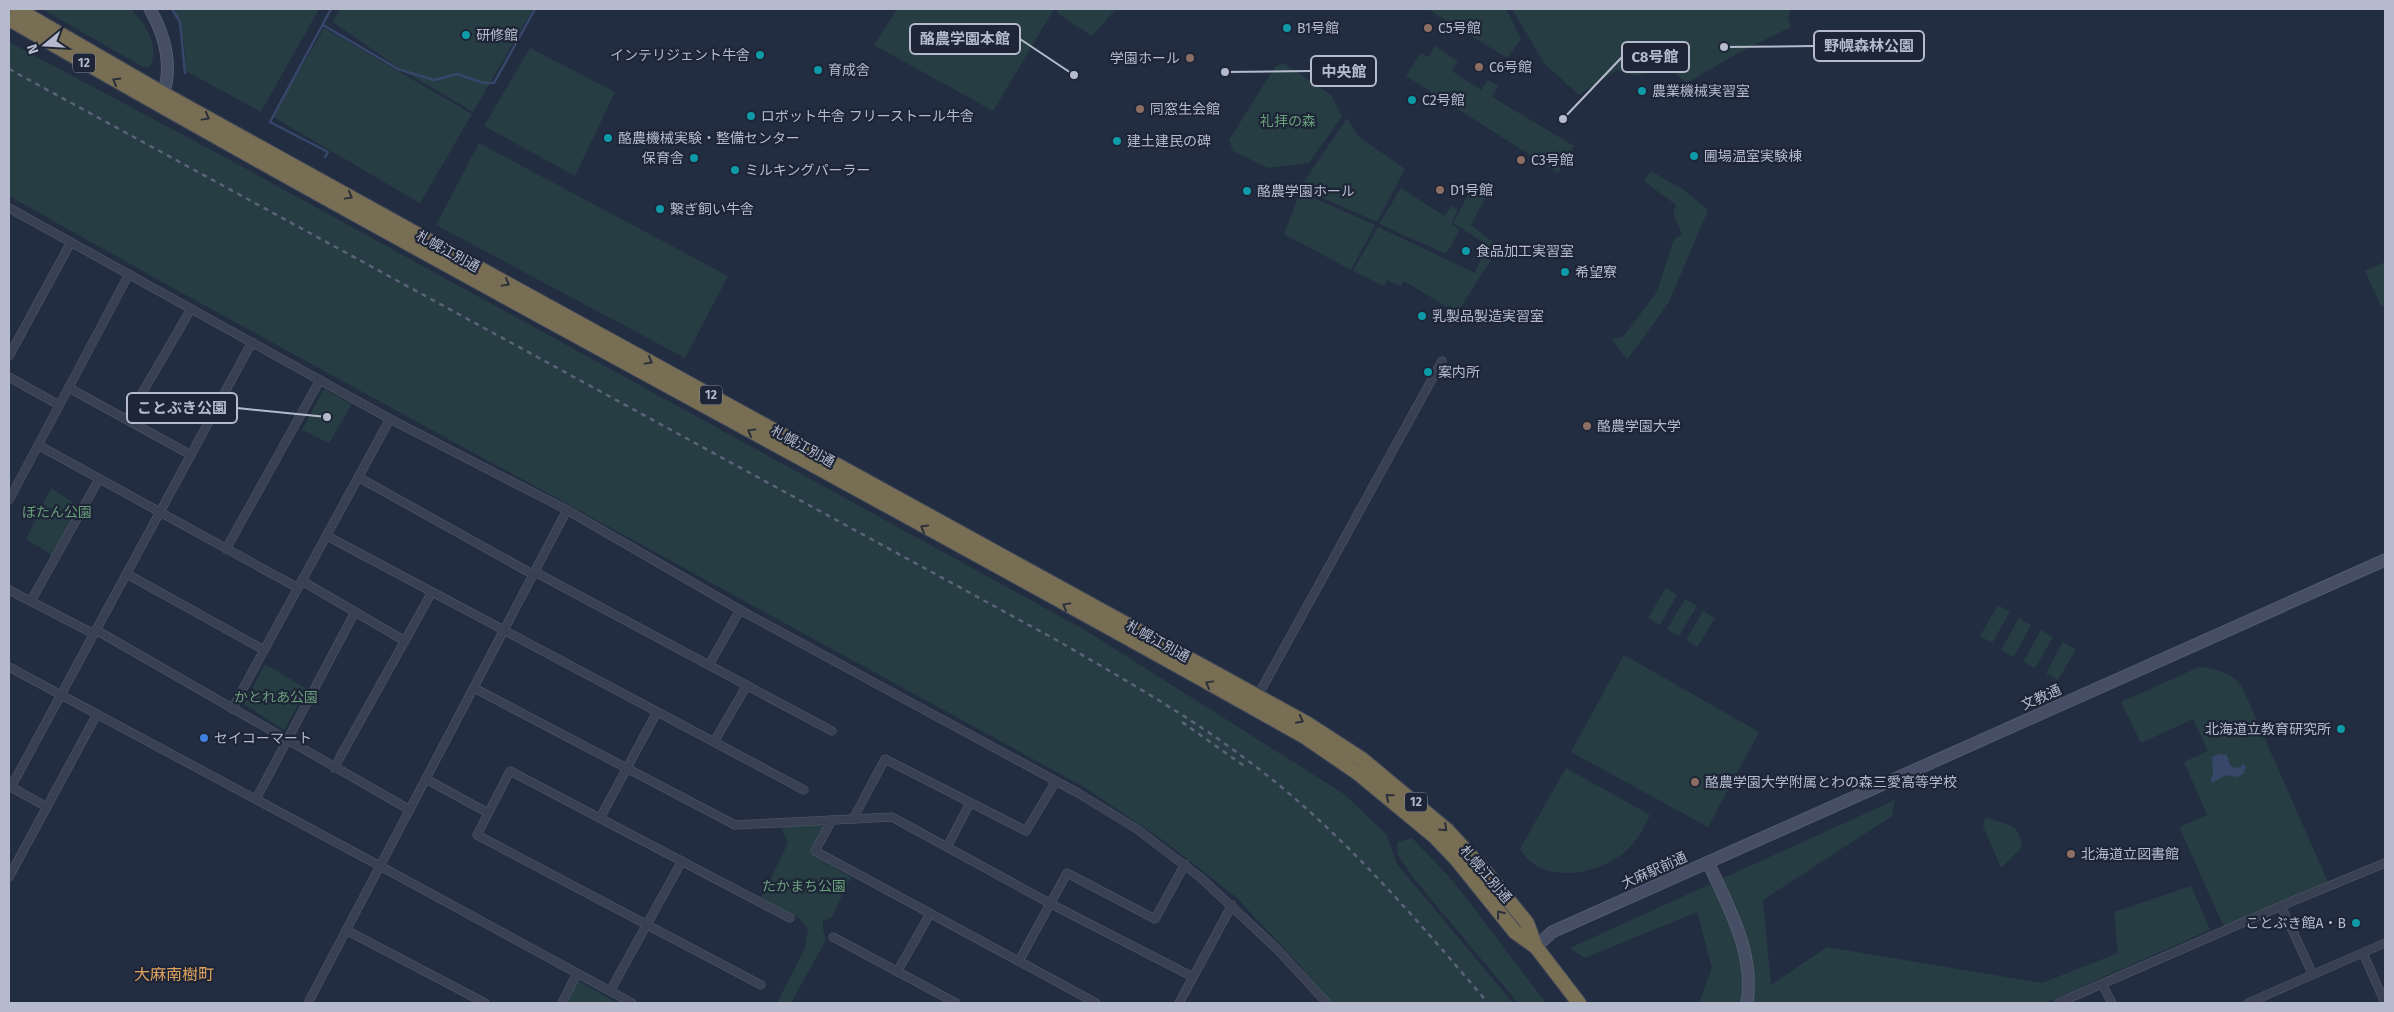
<svg xmlns="http://www.w3.org/2000/svg" width="2394" height="1012" viewBox="0 0 2394 1012" font-family="'Fira Sans','Noto Sans JP',sans-serif">
<rect width="100%" height="100%" fill="#232d42"/>
<g fill="#263d43">
<path d="M42,9H131C144,22 163,51 148,68L143,67Z"/>
<path d="M174,9H319L261,112L186,71L184,42Z"/>
<path d="M340,9H533L473,112L402,70L333,22Z"/>
<path d="M897,9H1054L993,111L874,45Z"/>
<path d="M1059,9H1116L1092,36L1056,12Z"/>
<path d="M1428,9H1506L1521,39L1507,58Z"/>
<path d="M1512,9H1791L1788,18L1791,27L1740,52L1687,83L1670,69L1634,76L1617,70L1579,95L1544,63Z"/>
<path d="M324,28L472,114L420,203L273,117Z"/>
<path d="M9,42L219,154L1085,630L1344,794L1387,835L1397,864L1513,1003H1331L1296,961L1236,897L1164,841L1084,787L171,287L9,196Z"/>
<path d="M1435,46L1458,61L1452,71L1481,90L1488,80L1498,86L1492,97L1574,146L1558,173L1406,76L1421,53L1428,57Z"/>
<path d="M530,48L615,92L575,176L484,126Z"/>
<path d="M1283,63L1331,95L1342,116L1309,163L1268,168L1233,151L1229,140L1275,67Z"/>
<path d="M1347,118L1358,136L1405,169L1377,222L1300,188Z"/>
<path d="M479,143L728,276L685,358L436,225Z"/>
<path d="M1651,171L1684,190L1708,210L1669,302L1627,360L1612,339L1623,337L1657,292L1673,241L1682,234L1673,213L1676,205L1644,181Z"/>
<path d="M1473,186L1486,196L1471,225L1499,247L1457,313L1404,281L1401,286L1387,280L1384,286L1353,271L1378,227L1475,273L1487,245L1453,223Z"/>
<path d="M1401,188L1444,216L1452,206L1458,210L1451,224L1460,230L1446,254L1379,224Z"/>
<path d="M1300,192L1375,225L1351,270L1284,234Z"/>
<path d="M2385,262V304L2381,306L2365,271Z"/>
<path d="M324,389L352,404L329,443L302,430Z"/>
<path d="M51,488L78,506L52,555L26,539Z"/>
<path d="M1666,588L1677,595L1660,625L1648,618Z"/>
<path d="M1685,599L1697,606L1679,636L1667,629Z"/>
<path d="M1998,605L2010,612L1992,643L1980,636Z"/>
<path d="M1703,611L1715,618L1697,647L1686,640Z"/>
<path d="M2019,618L2031,625L2014,657L2001,650Z"/>
<path d="M2041,630L2053,637L2035,668L2023,662Z"/>
<path d="M2063,642L2076,649L2058,680L2046,673Z"/>
<path d="M1624,655L1759,732L1708,827L1571,752Z"/>
<path d="M265,664L307,689L284,730L244,704Z"/>
<path d="M2199,667C2214,668 2234,674 2242,687L2328,882L2224,927L2179,827L2207,815L2184,762L2208,751L2193,719L2141,743L2121,702Z"/>
<path d="M1566,768L1650,815C1643,831 1635,844 1621,855C1593,876 1540,884 1520,849Z"/>
<path d="M1895,800L1892,816L1763,900L1771,985L1827,947L2042,983L2118,953L2114,912L2191,886L2210,930L2045,1003H1699L1712,968L1697,912L1585,958L1570,948Z"/>
<path d="M1988,818C2007,825 2021,824 2022,847L2001,868L1983,826L1984,820Z"/>
<path d="M822,825L824,829L810,853L851,877L831,918L823,921V929L826,940L791,1003H777L805,948L808,929L799,918L761,898L788,843L781,827Z"/>
<path d="M1412,838L1454,882L1546,1003H1518L1414,879L1397,854L1398,842Z"/>
<path d="M576,980L618,1003H564Z"/>
</g>
<path fill="#36476a" d="M2219,754L2227,755L2230,765L2234,768L2241,767L2242,764L2246,767L2243,774L2236,777L2226,775L2212,783L2211,781L2213,771L2212,757Z"/>
<g fill="none" stroke-linecap="round" stroke-linejoin="round">
<g stroke="#36476a" stroke-width="2.5">
<path d="M172,9L180,22L185,73"/>
<path d="M323,25L398,69L434,80L457,74L484,83H494L535,9"/>
<path d="M325,157L328,152L270,122L331,9"/>
</g>
<defs>
<g id="street">
<path d="M9,208L390,419L567,510L740,610L1078,793L1137,829L1201,878L1276,948L1327,1003"/>
<path d="M9,356L71,242"/>
<path d="M9,377L59,405"/>
<path d="M69,388L191,455"/>
<path d="M127,419L191,309"/>
<path d="M38,445L298,588"/>
<path d="M358,477L534,575"/>
<path d="M9,500L129,274"/>
<path d="M327,536L804,790"/>
<path d="M226,549L320,380"/>
<path d="M535,572L832,731"/>
<path d="M127,574L264,650"/>
<path d="M302,581L405,641"/>
<path d="M9,590L94,634"/>
<path d="M31,601L99,479"/>
<path d="M96,630L410,810"/>
<path d="M709,665L740,610"/>
<path d="M9,667L380,866L632,1003"/>
<path d="M474,688L735,825L892,817L1051,904L1193,977"/>
<path d="M1256,699L1442,361"/>
<path d="M232,709L390,419"/>
<path d="M714,742L747,685"/>
<path d="M334,768L432,592"/>
<path d="M426,779L488,813"/>
<path d="M9,786L47,807"/>
<path d="M11,787L252,342"/>
<path d="M256,799L355,612"/>
<path d="M600,818L657,712"/>
<path d="M853,819L885,759L1026,831L1056,781"/>
<path d="M832,820L815,851L1096,1003"/>
<path d="M947,847L970,803"/>
<path d="M9,877L97,714"/>
<path d="M2281,906L2313,975"/>
<path d="M346,930L485,1003"/>
<path d="M833,937L956,1003"/>
<path d="M2363,953L2385,1003"/>
<path d="M1019,961L1067,873L1155,919L1185,864"/>
<path d="M897,972L930,914"/>
<path d="M2102,984L2112,1003"/>
<path d="M761,985L477,835L510,771L790,918"/>
<path d="M610,991L682,861"/>
<path d="M308,1003L567,510"/>
<path d="M562,1003L577,973"/>
<path d="M1179,1003L1232,905"/>
<path d="M2058,1003L2281,906L2385,863"/>
<path d="M2248,1003L2385,943"/>
</g>
<g id="secondary">
<path d="M150,9C166,37 174,70 161,100"/>
<path d="M1708,862C1728,907 1755,952 1747,1003"/>
<path d="M1536,947L1552,932L2385,560"/>
</g>
<g id="highway">
<path d="M17,9L164,94L417,234L1308,724L1362,759L1447,830L1489,876L1527,923L1536,947"/>
<path d="M9,19C437,266 875,494 1305,737L1359,774L1434,836L1457,860L1515,932L1536,947L1579,1003"/>
</g>
</defs>
<use href="#street" stroke="#535b6c" stroke-width="9"/>
<use href="#secondary" stroke="#535b6c" stroke-width="13"/>
<use href="#highway" stroke="#404859" stroke-width="16"/>
<use href="#street" stroke="#384052" stroke-width="8"/>
<use href="#secondary" stroke="#464e65" stroke-width="11"/>
<use href="#highway" stroke="#786e54" stroke-width="14"/>
<g stroke="#5a6379" stroke-width="2.5" stroke-dasharray="5 5" stroke-linecap="butt">
<path d="M9,69L1060,642C1130,683 1200,722 1264,773C1348,839 1419,922 1488,1003"/>
<path d="M1182,722L1247,768"/>
</g>
</g>
<defs><path id="oneway-chevron" d="M-2-3.5L2.5 0L-2 3.5" fill="none" stroke-width="1.6" stroke-linecap="round" stroke-linejoin="round" transform="scale(1.25)"/></defs>
<g stroke="#2b303b">
<use href="#oneway-chevron" transform="translate(116 81) rotate(-150)"/>
<use href="#oneway-chevron" transform="translate(206 117) rotate(29)"/>
<use href="#oneway-chevron" transform="translate(349 196) rotate(29)"/>
<use href="#oneway-chevron" transform="translate(506 283) rotate(29)"/>
<use href="#oneway-chevron" transform="translate(649 361) rotate(29)"/>
<use href="#oneway-chevron" transform="translate(751 432) rotate(-151)"/>
<use href="#oneway-chevron" transform="translate(924 528) rotate(-151)"/>
<use href="#oneway-chevron" transform="translate(1066 606) rotate(-151)"/>
<use href="#oneway-chevron" transform="translate(1209 684) rotate(-151)"/>
<use href="#oneway-chevron" transform="translate(1300 720) rotate(28)"/>
<use href="#oneway-chevron" transform="translate(1389 797) rotate(-141)"/>
<use href="#oneway-chevron" transform="translate(1444 828) rotate(43)"/>
<use href="#oneway-chevron" transform="translate(1500 914) rotate(-128)"/>
</g>
<g fill="#0f9aa8" stroke="#1d2537" stroke-width="2">
<circle cx="1287" cy="28" r="5"/>
<circle cx="466" cy="35" r="5"/>
<circle cx="760" cy="55" r="5"/>
<circle cx="818" cy="70" r="5"/>
<circle cx="1642" cy="91" r="5"/>
<circle cx="1412" cy="100" r="5"/>
<circle cx="751" cy="116" r="5"/>
<circle cx="608" cy="138" r="5"/>
<circle cx="1117" cy="141" r="5"/>
<circle cx="1694" cy="156" r="5"/>
<circle cx="694" cy="158" r="5"/>
<circle cx="735" cy="170" r="5"/>
<circle cx="1247" cy="191" r="5"/>
<circle cx="660" cy="209" r="5"/>
<circle cx="1466" cy="251" r="5"/>
<circle cx="1565" cy="272" r="5"/>
<circle cx="1422" cy="316" r="5"/>
<circle cx="1428" cy="372" r="5"/>
<circle cx="2341" cy="729" r="5"/>
<circle cx="2356" cy="923" r="5"/>
</g>
<g fill="#8d6e63" stroke="#1d2537" stroke-width="2">
<circle cx="1428" cy="28" r="5"/>
<circle cx="1190" cy="58" r="5"/>
<circle cx="1479" cy="67" r="5"/>
<circle cx="1140" cy="109" r="5"/>
<circle cx="1521" cy="160" r="5"/>
<circle cx="1440" cy="190" r="5"/>
<circle cx="1587" cy="426" r="5"/>
<circle cx="1695" cy="782" r="5"/>
<circle cx="2071" cy="854" r="5"/>
</g>
<circle fill="#3f7fe0" stroke="#1d2537" stroke-width="2" cx="204" cy="738" r="5"/>
<g text-anchor="middle" stroke-width="4.5" stroke-linejoin="round" paint-order="stroke">
<g fill="#1d2537" stroke="#878e9f" stroke-width="1">
<rect x="73" y="53.5" width="22" height="19" rx="4"/>
<rect x="700" y="385.5" width="22" height="19" rx="4"/>
<rect x="1405" y="792.5" width="22" height="19" rx="4"/>
</g>
<g font-size="12" font-weight="bold" fill="#b5bbcc">
<text x="84" y="67">12</text>
<text x="711" y="399">12</text>
<text x="1416" y="806">12</text>
</g>
<g font-size="14" fill="#b5bbcc" stroke="#1d2537" text-anchor="start">
<text x="1297" y="33">B1号館</text>
<text x="1438" y="33">C5号館</text>
<text x="476" y="40">研修館</text>
<text x="750" y="60" text-anchor="end">インテリジェント牛舎</text>
<text x="1180" y="63" text-anchor="end">学園ホール</text>
<text x="1489" y="72">C6号館</text>
<text x="828" y="75">育成舎</text>
<text x="1652" y="96">農業機械実習室</text>
<text x="1422" y="105">C2号館</text>
<text x="1150" y="114">同窓生会館</text>
<text x="761" y="121">ロボット牛舎 フリーストール牛舎</text>
<text x="618" y="143">酪農機械実験・整備センター</text>
<text x="1127" y="146">建土建民の碑</text>
<text x="1704" y="161">圃場温室実験棟</text>
<text x="684" y="163" text-anchor="end">保育舎</text>
<text x="1531" y="165">C3号館</text>
<text x="745" y="175">ミルキングパーラー</text>
<text x="1450" y="195">D1号館</text>
<text x="1257" y="196">酪農学園ホール</text>
<text x="670" y="214">繋ぎ飼い牛舎</text>
<text x="1476" y="256">食品加工実習室</text>
<text x="1575" y="277">希望寮</text>
<text x="1432" y="321">乳製品製造実習室</text>
<text x="1438" y="377">案内所</text>
<text x="1597" y="431">酪農学園大学</text>
<text x="2331" y="734" text-anchor="end">北海道立教育研究所</text>
<text x="214" y="743">セイコーマート</text>
<text x="1705" y="787">酪農学園大学附属とわの森三愛高等学校</text>
<text x="2081" y="859">北海道立図書館</text>
<text x="2346" y="928" text-anchor="end">ことぶき館A・B</text>
</g>
<g font-size="14" fill="#6a9f7b" stroke="#1d2537">
<text x="1288" y="126">礼拝の森</text>
<text x="57" y="517">ぼたん公園</text>
<text x="276" y="702">かとれあ公園</text>
<text x="804" y="891">たかまち公園</text>
</g>
<g font-size="14" fill="#b5bbcc" stroke="#1d2537">
<text transform="translate(448 251) rotate(29)" y="5">札幌江別通</text>
<text transform="translate(803 446) rotate(29)" y="5">札幌江別通</text>
<text transform="translate(1158 641) rotate(29)" y="5">札幌江別通</text>
<text transform="translate(2041 697) rotate(-24)" y="5">文教通</text>
<text transform="translate(1654 870) rotate(-24)" y="5">大麻駅前通</text>
<text transform="translate(1486 874) rotate(49)" y="5">札幌江別通</text>
</g>
<g font-size="16" fill="#dea25e" stroke="#1d2537">
<text x="174" y="980">大麻南樹町</text>
</g>
</g>
<path fill="none" stroke="#b5bbcc" stroke-width="2" d="M1074 75L1020 39M1724 47L1814 46M1563 119L1622 57M1225 72L1311 71M327 417L237 408"/>
<g fill="#b5bbcc" stroke="#1d2537" stroke-width="2">
<circle cx="1074" cy="75" r="5"/>
<circle cx="1724" cy="47" r="5"/>
<circle cx="1563" cy="119" r="5"/>
<circle cx="1225" cy="72" r="5"/>
<circle cx="327" cy="417" r="5"/>
</g>
<g fill="#1d2537" stroke="#b5bbcc" stroke-width="2">
<rect x="910" y="24" width="110" height="30" rx="5"/>
<rect x="1814" y="31" width="110" height="30" rx="5"/>
<rect x="1622" y="42" width="67" height="30" rx="5"/>
<rect x="1311" y="56" width="65" height="30" rx="5"/>
<rect x="127" y="393" width="110" height="30" rx="5"/>
</g>
<g font-size="15" text-anchor="middle" font-weight="bold" fill="#b5bbcc">
<text x="965" y="44">酪農学園本館</text>
<text x="1869" y="51">野幌森林公園</text>
<text x="1655" y="62">C8号館</text>
<text x="1344" y="77">中央館</text>
<text x="182" y="413">ことぶき公園</text>
</g>
<rect width="2394" height="1012" fill="none" stroke="#b5bbcc" stroke-width="20"/>
<g transform="translate(45 45) rotate(252)" stroke="#1d2537" stroke-width="4" paint-order="stroke">
<path d="M0-4L9 19L0 12L-9 19Z" fill="#b5bbcc"/>
<text y="-8" font-size="14" font-weight="bold" text-anchor="middle" fill="#b5bbcc">N</text>
</g>
</svg>
